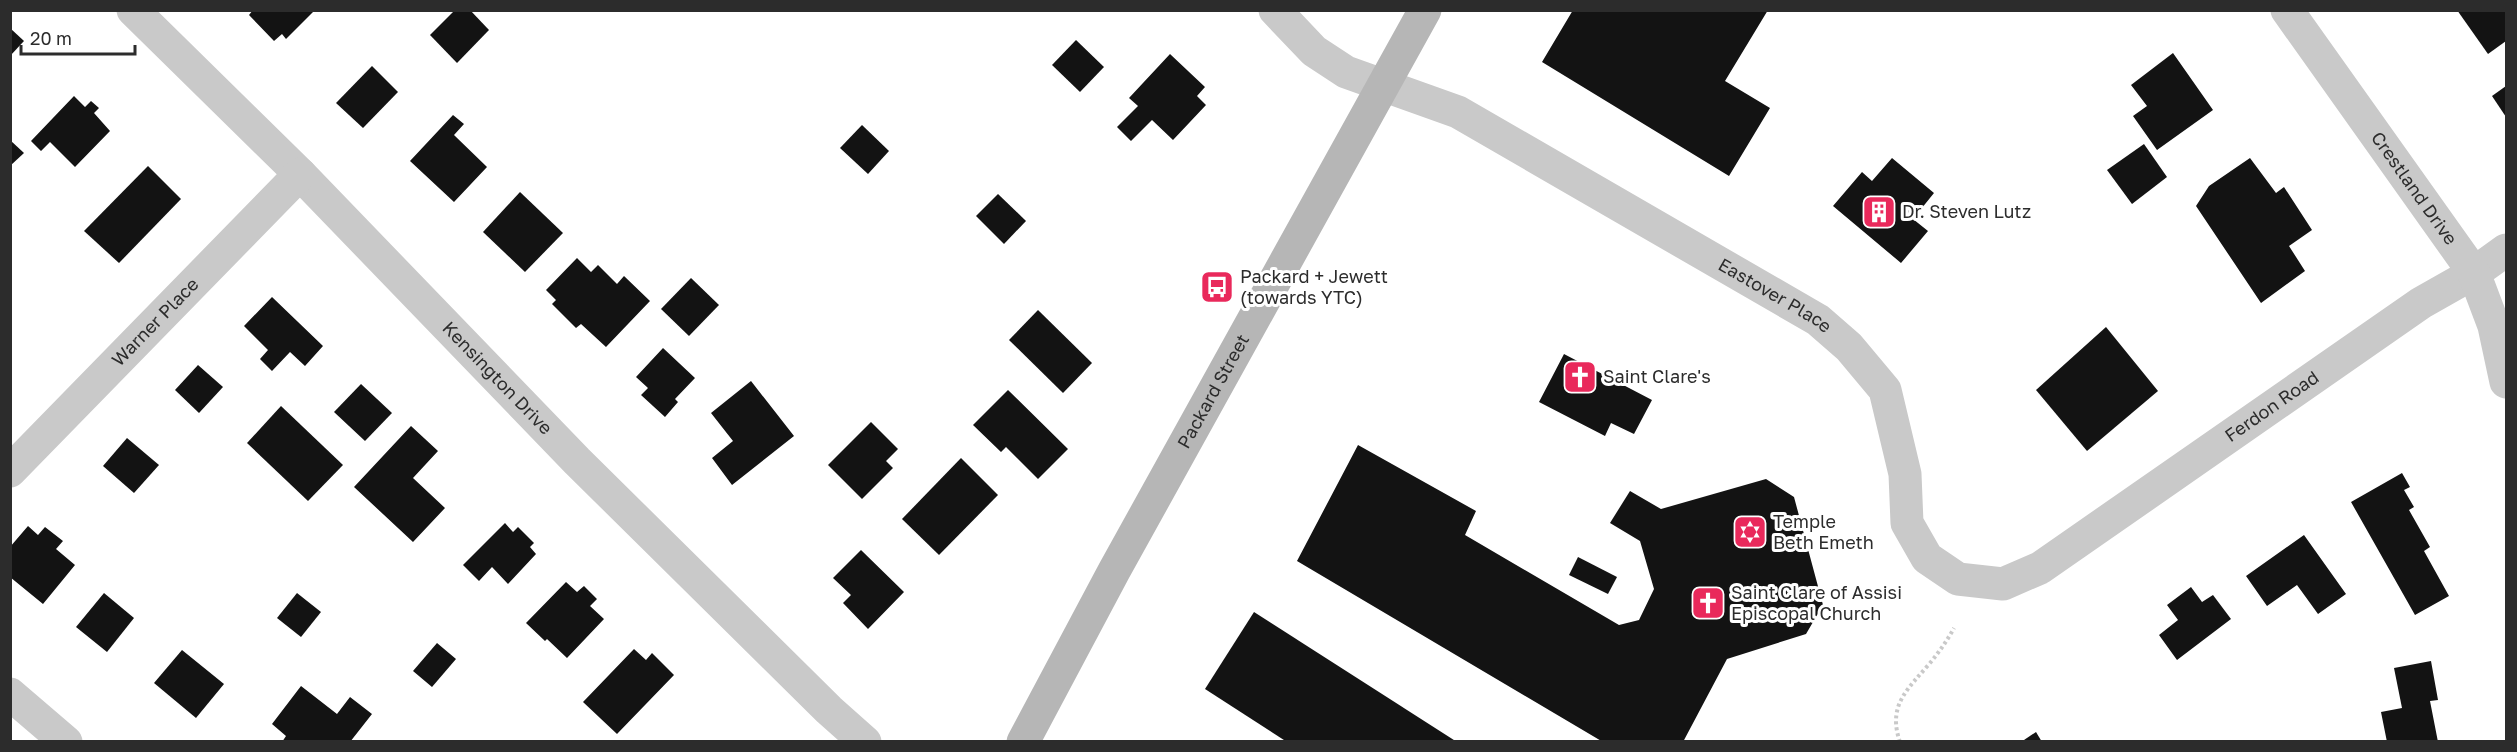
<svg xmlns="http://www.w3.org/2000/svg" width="2517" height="752" viewBox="0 0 2517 752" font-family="'Golos Text',sans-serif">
<rect width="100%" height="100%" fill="#fff"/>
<g fill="#131313">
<path d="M253,10H315L286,39L282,34L274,41L249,15Z"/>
<path d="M455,10H470L489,30L457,63L430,35Z"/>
<path d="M1573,10H1768L1725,81L1770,108L1729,176L1542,62Z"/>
<path d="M2457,10H2506V41L2488,54Z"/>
<path d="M10,28L24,41L10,56Z"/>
<path d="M1076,40L1104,67L1080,92L1052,65Z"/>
<path d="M2173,53L2213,110L2157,150L2133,116L2147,106L2131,85Z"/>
<path d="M1170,54L1205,87L1197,96L1206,105L1173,140L1152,120L1131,141L1117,127L1138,106L1129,98Z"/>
<path d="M372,66L398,92L363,128L336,103Z"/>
<path d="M2506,86V117L2492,96Z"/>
<path d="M74,96L85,107L91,101L99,108L94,113L110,131L75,167L50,142L41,151L31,141Z"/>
<path d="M453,115L464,124L454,135L487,167L454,202L410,161Z"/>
<path d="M862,125L889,151L868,174L840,148Z"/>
<path d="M10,140L24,153L10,166Z"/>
<path d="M2144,144L2167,177L2132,204L2107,170Z"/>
<path d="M1892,158L1934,193L1913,219L1928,231L1901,263L1833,206L1862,172L1872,181Z"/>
<path d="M2250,158L2276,193L2284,187L2312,230L2289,246L2305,271L2261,303L2196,206L2209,186Z"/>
<path d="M148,166L181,199L119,263L84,231Z"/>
<path d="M520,192L563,233L525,272L483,232Z"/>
<path d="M998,194L1026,221L1004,244L976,216Z"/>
<path d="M577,258L591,272L598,265L617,284L624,276L650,301L606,347L581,324L576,328L552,304L556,300L546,290Z"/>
<path d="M691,278L719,305L689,336L661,309Z"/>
<path d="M272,297L323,346L305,366L290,352L272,371L260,359L268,350L244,326Z"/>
<path d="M1038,310L1092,363L1063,393L1009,340Z"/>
<path d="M2106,327L2158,391L2087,451L2036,390Z"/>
<path d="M663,348L695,378L675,399L678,402L665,417L641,395L648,388L636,377Z"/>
<path d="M1564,354L1652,400L1634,434L1611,423L1605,436L1539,402Z"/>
<path d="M198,365L223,387L199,413L175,390Z"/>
<path d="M751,381L794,436L732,485L712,458L733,441L711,413Z"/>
<path d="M361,384L392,413L365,441L334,412Z"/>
<path d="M1008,390L1068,449L1038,479L1006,447L1001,452L973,425Z"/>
<path d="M281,406L343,465L308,501L247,443Z"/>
<path d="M871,422L898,449L886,461L893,468L862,499L828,465Z"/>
<path d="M411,426L438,451L413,478L445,508L413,542L354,487Z"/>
<path d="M127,438L159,465L134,493L103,466Z"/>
<path d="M1358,445L1476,511L1465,535L1619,625L1639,620L1654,589L1640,541L1610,523L1630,491L1661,509L1766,479L1794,497L1823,605L1806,634L1727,659L1683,742H1603L1297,561Z"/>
<path d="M961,458L998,495L939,555L902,519Z"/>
<path d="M2402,473L2410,487L2404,490L2414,507L2409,510L2430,547L2424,551L2449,596L2415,615L2351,502Z"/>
<path d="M505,523L513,532L518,527L534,543L530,547L536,554L508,584L492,567L479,581L463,565Z"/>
<path d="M28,526L38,535L45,527L63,541L56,549L75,565L43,604L10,577V547Z"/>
<path d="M2304,535L2346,594L2318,614L2297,585L2267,606L2246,576Z"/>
<path d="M861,550L904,592L868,629L843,603L851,595L833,578Z"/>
<path d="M1578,557L1617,577L1608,594L1569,575Z"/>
<path d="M566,582L577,592L584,586L597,599L590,606L604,619L567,658L547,639L545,641L526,623Z"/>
<path d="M2191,587L2202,602L2213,595L2231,619L2177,660L2159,635L2178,620L2167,605Z"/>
<path d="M104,593L134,618L107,652L76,627Z"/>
<path d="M297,593L321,612L301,637L277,618Z"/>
<path d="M1254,612L1457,742H1287L1205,689Z"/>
<path d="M437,643L456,659L432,687L413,671Z"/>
<path d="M634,649L646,660L652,653L674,675L617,734L583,702Z"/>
<path d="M182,650L224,684L196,718L154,683Z"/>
<path d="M2431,661L2438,700L2430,701L2438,742H2387L2381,712L2402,708L2394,668Z"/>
<path d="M301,686L337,714L350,697L372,714L350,742H282L286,736L272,724Z"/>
<path d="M2036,732L2042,742H2021Z"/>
</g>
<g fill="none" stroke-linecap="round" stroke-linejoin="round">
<path stroke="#c9c9c9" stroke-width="4" stroke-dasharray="3 3" stroke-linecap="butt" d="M1900,742C1887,705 1908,689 1930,663C1939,652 1947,641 1954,628"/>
<g stroke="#c9c9c9" stroke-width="33">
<path id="s1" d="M133,10L300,174L577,461L829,710L865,742"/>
<path id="s2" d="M1275,10L1314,51L1346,72L1458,112L1818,320L1849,347L1885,390L1905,474L1907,523L1927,558L1958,579L2003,584L2040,568L2421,303L2474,273L2506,250"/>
<path id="s3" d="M2287,10L2474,273L2494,326L2506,382"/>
<path id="s4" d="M10,471L300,174"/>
<path d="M10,694L66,742"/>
</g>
<path stroke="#b6b6b6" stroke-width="33" id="s5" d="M1023,742L1114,571L1425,10"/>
</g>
<defs>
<symbol id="building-square" viewBox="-11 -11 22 22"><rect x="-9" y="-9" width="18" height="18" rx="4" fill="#e9295b" stroke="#fff"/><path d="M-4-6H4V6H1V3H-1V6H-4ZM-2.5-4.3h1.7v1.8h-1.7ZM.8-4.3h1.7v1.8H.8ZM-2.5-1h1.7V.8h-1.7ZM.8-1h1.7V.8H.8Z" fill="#fff"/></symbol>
<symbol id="bus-square" viewBox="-11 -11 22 22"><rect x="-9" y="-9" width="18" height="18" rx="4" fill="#e9295b" stroke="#fff"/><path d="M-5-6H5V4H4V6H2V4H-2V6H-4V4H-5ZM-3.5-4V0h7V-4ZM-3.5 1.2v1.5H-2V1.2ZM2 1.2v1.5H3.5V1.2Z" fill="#fff"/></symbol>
<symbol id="church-square" viewBox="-11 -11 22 22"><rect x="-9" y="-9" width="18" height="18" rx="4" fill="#e9295b" stroke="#fff"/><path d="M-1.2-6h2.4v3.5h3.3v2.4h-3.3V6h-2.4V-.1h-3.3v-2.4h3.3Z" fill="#fff"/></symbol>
<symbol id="synagogue-square" viewBox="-11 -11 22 22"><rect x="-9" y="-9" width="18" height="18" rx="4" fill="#e9295b" stroke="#fff"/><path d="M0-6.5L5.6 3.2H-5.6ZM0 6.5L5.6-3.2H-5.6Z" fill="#fff"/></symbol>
</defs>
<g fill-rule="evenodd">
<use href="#building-square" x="1860" y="193" width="38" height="38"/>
<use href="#bus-square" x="1198" y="268" width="38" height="38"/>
<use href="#church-square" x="1561" y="358" width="38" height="38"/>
<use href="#synagogue-square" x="1731" y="513" width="38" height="38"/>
<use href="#church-square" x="1689" y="584" width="38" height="38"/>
</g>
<g text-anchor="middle" stroke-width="6" stroke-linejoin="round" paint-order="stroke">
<g font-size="18" fill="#2c2c2c" stroke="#fff">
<text dy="6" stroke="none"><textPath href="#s3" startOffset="219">Crestland Drive</textPath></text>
<text dy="6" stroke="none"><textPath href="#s2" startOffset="580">Eastover Place</textPath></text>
<text dy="6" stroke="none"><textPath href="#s4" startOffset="208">Warner Place</textPath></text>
<text dy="6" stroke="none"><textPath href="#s1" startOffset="518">Kensington Drive</textPath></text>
<text dy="6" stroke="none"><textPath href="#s5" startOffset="399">Packard Street</textPath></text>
<text dy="6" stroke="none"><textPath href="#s2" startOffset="1308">Ferdon Road</textPath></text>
</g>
<g font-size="18" fill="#2c2c2c" stroke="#fff" text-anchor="start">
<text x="1902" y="218">Dr. Steven Lutz</text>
<text x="1240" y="283">Packard + Jewett<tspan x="1240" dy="21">(towards YTC)</tspan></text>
<text x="1603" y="383">Saint Clare's</text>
<text x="1773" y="528">Temple<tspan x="1773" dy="21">Beth Emeth</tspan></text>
<text x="1731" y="599">Saint Clare of Assisi<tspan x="1731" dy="21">Episcopal Church</tspan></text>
</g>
</g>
<rect width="2517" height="752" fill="none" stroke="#2c2c2c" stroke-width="24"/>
<path d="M21 45v9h114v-9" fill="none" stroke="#2c2c2c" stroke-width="3"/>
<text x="30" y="45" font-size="18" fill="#2c2c2c" stroke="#ffffff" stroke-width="4.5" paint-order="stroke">20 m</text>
</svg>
